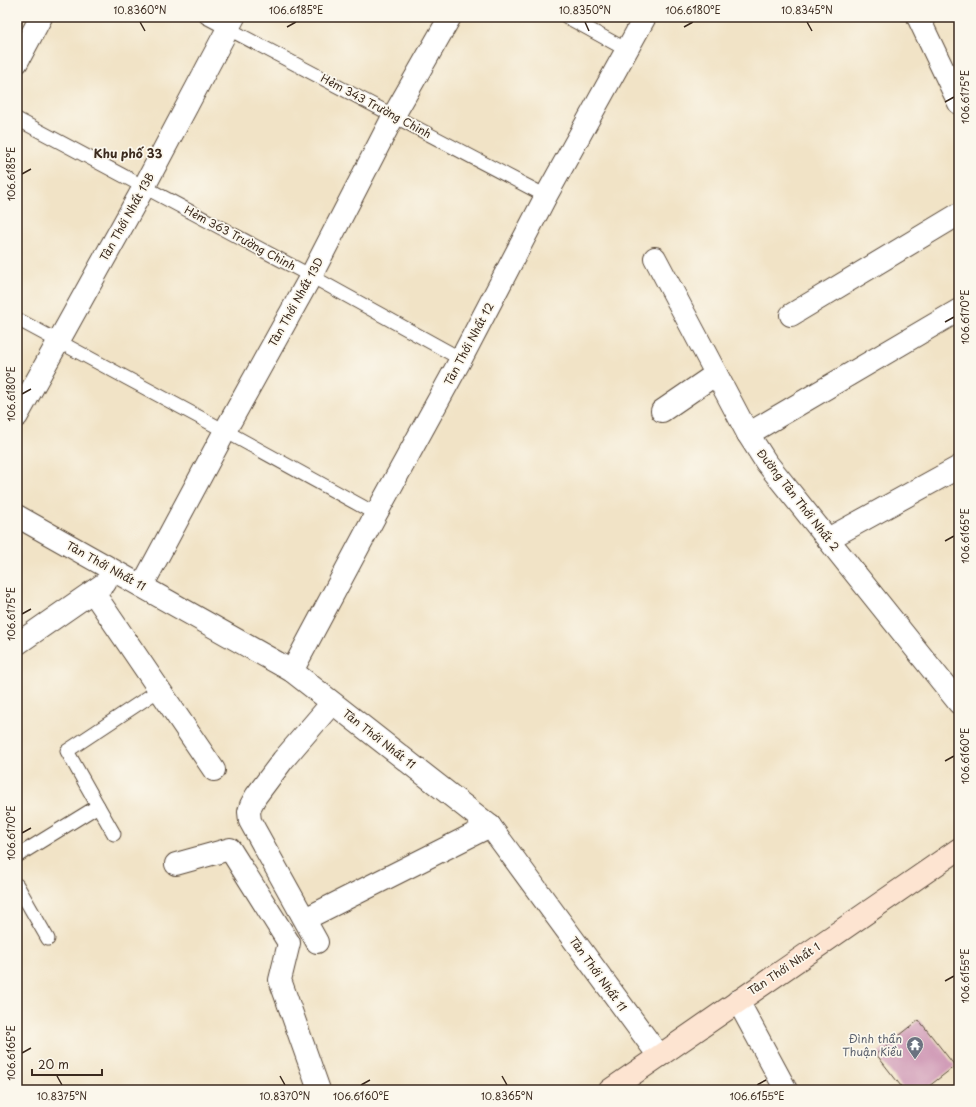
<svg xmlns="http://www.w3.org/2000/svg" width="976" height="1107" viewBox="0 0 976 1107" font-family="'Playpen Sans',sans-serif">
<rect width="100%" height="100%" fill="#fbf7ec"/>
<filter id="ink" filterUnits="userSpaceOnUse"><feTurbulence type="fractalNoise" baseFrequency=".025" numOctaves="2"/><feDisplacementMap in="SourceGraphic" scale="8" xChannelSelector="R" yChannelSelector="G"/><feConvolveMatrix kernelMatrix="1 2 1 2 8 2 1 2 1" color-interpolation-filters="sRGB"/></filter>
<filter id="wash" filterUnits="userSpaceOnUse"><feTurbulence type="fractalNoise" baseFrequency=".012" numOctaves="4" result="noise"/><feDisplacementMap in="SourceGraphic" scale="16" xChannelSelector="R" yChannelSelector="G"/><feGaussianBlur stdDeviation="0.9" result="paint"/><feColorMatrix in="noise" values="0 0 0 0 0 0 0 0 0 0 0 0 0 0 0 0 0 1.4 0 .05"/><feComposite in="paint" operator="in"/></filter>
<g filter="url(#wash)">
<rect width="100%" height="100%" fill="#f1e3c6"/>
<g id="blocks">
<path fill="#d19db8" d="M919,1020L955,1066L924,1090H904L876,1054Z"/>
</g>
</g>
<g filter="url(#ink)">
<use href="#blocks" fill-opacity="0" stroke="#564637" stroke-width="1"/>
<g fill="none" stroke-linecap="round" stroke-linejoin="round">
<defs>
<g id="lane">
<path d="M206,17L546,196"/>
<path d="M567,17L627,50"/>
<path d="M17,119L311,276L461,359"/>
<path d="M17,319L225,431L376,514"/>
<path d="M98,806L114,834"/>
<path d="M17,856L98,806L67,751L159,690"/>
<path d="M17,885L48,939"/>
</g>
<g id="street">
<path d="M918,17L959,103"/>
<path d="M17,62L41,17"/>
<path d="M655,258L748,434L766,462L959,703"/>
<path d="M791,315L959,214"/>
<path d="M662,411L716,374"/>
<path d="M17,416L144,187L234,17"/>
<path d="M748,434L959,310"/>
<path d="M17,516L292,671L490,826L659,1056"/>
<path d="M828,539L959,467"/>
<path d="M142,586L225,431L311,276L394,115L450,17"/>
<path d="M93,592L214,770"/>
<path d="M17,644L105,583"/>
<path d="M292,671L376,514L461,359L546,196L645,17"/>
<path d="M176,864L230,849L289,943L280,980L319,1090"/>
<path d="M305,919L490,826"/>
<path d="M317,942L250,821L249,812L251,805L256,796L283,760L332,703"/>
<path d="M738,1001L786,1090"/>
</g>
<path id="secondary" d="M610,1090L959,849"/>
</defs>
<use href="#lane" stroke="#564637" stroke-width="15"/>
<use href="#street" stroke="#564637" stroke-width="24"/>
<use href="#secondary" stroke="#564637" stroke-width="24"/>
<use href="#lane" stroke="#fff" stroke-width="13"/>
<use href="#street" stroke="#fff" stroke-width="22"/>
<use href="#secondary" stroke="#fde4d1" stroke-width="22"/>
</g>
</g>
<path fill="none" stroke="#3b2a1e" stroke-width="1.5" d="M140,22L145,31M585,22L589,31M807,22L812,31M287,27L296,22M684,27L693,22M945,102L954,97M22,174L31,169M945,322L954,317M22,394L31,389M945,541L954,536M22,614L31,609M945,761L954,756M22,833L31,828M945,981L954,976M22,1053L31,1048M57,1076L62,1085M280,1076L285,1085M502,1076L507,1085M361,1085L370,1080M757,1085L766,1080"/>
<defs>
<symbol id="temple-pin" viewBox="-11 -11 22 30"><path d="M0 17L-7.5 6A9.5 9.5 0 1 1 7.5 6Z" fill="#6b7280" stroke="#fbf7ec"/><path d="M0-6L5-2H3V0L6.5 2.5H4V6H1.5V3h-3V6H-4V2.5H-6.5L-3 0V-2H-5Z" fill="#fff"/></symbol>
</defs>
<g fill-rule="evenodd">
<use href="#temple-pin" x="905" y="1035" width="20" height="27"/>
</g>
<g text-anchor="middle" stroke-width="3.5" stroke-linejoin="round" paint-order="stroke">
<g font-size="11" fill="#3b2a1e" stroke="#fbf7ec">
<text transform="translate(376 106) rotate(28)" y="4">Hẻm 343 Trường Chinh</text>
<text transform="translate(127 217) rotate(-61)" y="4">Tân Thới Nhất 13B</text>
<text transform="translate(240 238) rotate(28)" y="4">Hẻm 363 Trường Chinh</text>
<text transform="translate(296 302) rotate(-61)" y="4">Tân Thới Nhất 13D</text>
<text transform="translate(469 344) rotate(-62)" y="4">Tân Thới Nhất 12</text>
<text transform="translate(798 500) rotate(52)" y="4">Đường Tân Thới Nhất 2</text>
<text transform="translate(106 566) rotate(29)" y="4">Tân Thới Nhất 11</text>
<text transform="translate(379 739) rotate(38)" y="4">Tân Thới Nhất 11</text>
<text transform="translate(784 969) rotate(-34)" y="4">Tân Thới Nhất 1</text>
<text transform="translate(598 974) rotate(54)" y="4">Tân Thới Nhất 11</text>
</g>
<g font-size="11" fill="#5b616d" stroke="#fbf7ec" text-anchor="end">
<text x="902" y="1043">Đình thần<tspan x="902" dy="13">Thuận Kiều</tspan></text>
</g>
<g font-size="12" font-weight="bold" fill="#3b2a1e" stroke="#fbf7ec">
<text x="128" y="158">Khu phố 33</text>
</g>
</g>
<rect width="976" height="1107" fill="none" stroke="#fbf7ec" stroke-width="44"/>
<path d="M32 1069v6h70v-6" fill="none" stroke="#3b2a1e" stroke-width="2"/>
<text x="38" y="1069" font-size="12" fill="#3b2a1e" stroke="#fbf7ec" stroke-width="3" paint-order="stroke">20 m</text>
<rect x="22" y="22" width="932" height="1063" fill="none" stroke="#3b2a1e" stroke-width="1.5"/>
<g font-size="10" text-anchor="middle" fill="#3b2a1e">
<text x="140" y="14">10.8360°N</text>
<text x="296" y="14">106.6185°E</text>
<text x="585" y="14">10.8350°N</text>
<text x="693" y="14">106.6180°E</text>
<text x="807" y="14">10.8345°N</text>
<text transform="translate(965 97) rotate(-90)" y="4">106.6175°E</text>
<text transform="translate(11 174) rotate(-90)" y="4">106.6185°E</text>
<text transform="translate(965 317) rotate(-90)" y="4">106.6170°E</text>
<text transform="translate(11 394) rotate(-90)" y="4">106.6180°E</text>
<text transform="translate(965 536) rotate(-90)" y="4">106.6165°E</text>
<text transform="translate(11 614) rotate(-90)" y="4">106.6175°E</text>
<text transform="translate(965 756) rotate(-90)" y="4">106.6160°E</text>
<text transform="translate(11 833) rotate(-90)" y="4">106.6170°E</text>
<text transform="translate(965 976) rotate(-90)" y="4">106.6155°E</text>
<text transform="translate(11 1053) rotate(-90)" y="4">106.6165°E</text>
<text x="62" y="1100">10.8375°N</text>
<text x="285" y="1100">10.8370°N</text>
<text x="361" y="1100">106.6160°E</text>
<text x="507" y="1100">10.8365°N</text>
<text x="757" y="1100">106.6155°E</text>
</g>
</svg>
